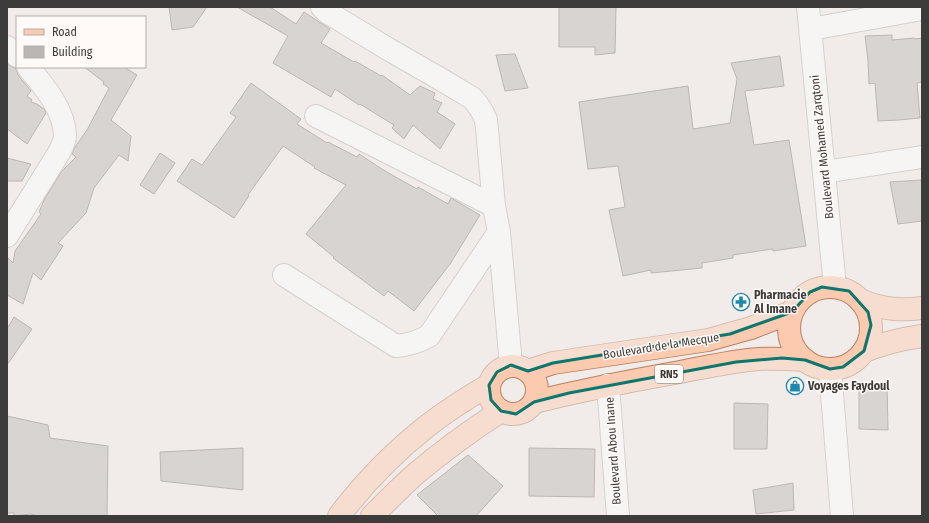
<svg xmlns="http://www.w3.org/2000/svg" width="929" height="523" viewBox="0 0 929 523" font-family="'Fira Sans Condensed',sans-serif">
<rect width="100%" height="100%" fill="#f1ecea"/>
<g fill="#bbb6b4" stroke="#7a7573">
<path d="M169,7H207L193,27L172,30Z"/>
<path d="M237,7H270L296,24L304,12L330,29L321,43L354,62L355,61L381,76L382,75L410,95L420,86L435,93L433,99L442,103L437,112L455,124L440,149L413,125L404,139L392,128L394,125L360,104L359,105L335,89L331,97L273,63L288,36Z"/>
<path d="M559,7H616L615,53L595,55V47H559Z"/>
<path d="M892,35V40L914,38V39L922,38V82L917,83L920,118L899,120L878,121L875,83L869,84L868,60L865,36Z"/>
<path d="M515,54L528,88L505,91L496,55Z"/>
<path d="M780,56L784,86L745,91L754,145L789,140L806,246L773,251L772,249L733,255V258L702,263V268L651,273V270L623,276L609,210L625,207L618,166L588,169L579,102L688,86L693,129L730,123L737,79L731,63Z"/>
<path d="M7,64L16,69L18,75L31,91L27,96L32,100L31,102L37,104L45,110L46,113L27,144L7,129Z"/>
<path d="M84,67H124L137,75L111,120L131,136L128,161L119,155L94,188L86,213L58,243L63,246L41,280L33,273L23,304L7,295V257L13,263L15,251L41,214L39,212L45,198L62,171L76,157L72,154L75,147L87,130L109,88L103,84L104,82Z"/>
<path d="M251,83L301,119L297,124L327,143L328,142L357,157L359,154L385,171L417,189L418,187L448,204L451,198L480,215L450,264L414,311L388,291L384,296L333,258L334,257L306,234L346,185L314,168L315,167L283,146L248,195L249,196L234,218L177,181L192,159L202,165L236,117L230,113Z"/>
<path d="M160,153L175,163L154,194L140,185Z"/>
<path d="M7,158L31,164L22,181H7Z"/>
<path d="M922,180V221L898,224L890,182Z"/>
<path d="M14,317L32,329L7,365V329Z"/>
<path d="M859,383H887L888,430L859,429Z"/>
<path d="M734,403L768,404L767,449H734Z"/>
<path d="M7,416L48,425L50,438L108,446L107,516H39L30,514L14,516V513H7Z"/>
<path d="M243,448V490L161,481L160,452Z"/>
<path d="M529,448L595,449L594,497L529,496Z"/>
<path d="M468,455L503,486L476,516H438L417,495Z"/>
<path d="M793,483L794,510L756,514L753,490Z"/>
</g>
<g fill="none" stroke-linecap="round" stroke-linejoin="round">
<defs>
<g id="minor">
<path d="M322,7L327,12L388,49L442,80L472,98L478,105L483,113L486,120L487,129L494,206L499,232L511,365"/>
<path d="M811,29L922,9"/>
<path d="M7,47L17,56"/>
<path d="M316,116L494,206"/>
<path d="M824,172L922,157"/>
<path d="M7,236L60,151C62,146 65,141 65,136C65,110 43,85 28,67"/>
<path d="M284,275L396,346C408,345 418,342 429,336L499,232"/>
<path d="M830,369L842,516"/>
<path d="M608,385L618,516"/>
</g>
<path id="tertiary" d="M808,7L835,287"/>
<g id="primary">
<circle cx="830" cy="328" r="41"/>
<path d="M860,300C882,309 899,311 922,308"/>
<path d="M864,351C884,343 901,339 922,336"/>
<circle cx="513" cy="390" r="24"/>
<path d="M528,371L553,363L708,340L751,328L792,312"/>
<path d="M534,402C579,391 624,382 669,374C699,369 729,361 759,359C775,358 790,359 805,360"/>
<path d="M339,516C364,483 393,453 426,427C446,411 467,398 489,385"/>
<path d="M372,516C385,503 398,490 412,477C440,453 470,431 501,411"/>
</g>
</defs>
<use href="#minor" stroke="#b3afac" stroke-width="24"/>
<use href="#tertiary" stroke="#b3afac" stroke-width="24"/>
<use href="#primary" stroke="#b88263" stroke-width="24"/>
<use href="#minor" stroke="#fff" stroke-width="22"/>
<use href="#tertiary" stroke="#fff" stroke-width="22"/>
<use href="#primary" stroke="#fccaaf" stroke-width="22"/>
</g>
<path d="M0 0H929V523H0ZM822,287L849,291L868,312L871,325L864,351L843,367L830,369L805,360L782,358L736,362L569,393L534,402L516,414L501,411L491,400L489,385L497,372L511,365L528,371L553,363L730,334L792,312L810,292Z" fill="#f1ecea" fill-opacity=".55" fill-rule="evenodd"/>
<path fill="none" stroke="#0f766e" stroke-width="3" stroke-linejoin="round" d="M822,287L849,291L868,312L871,325L864,351L843,367L830,369L805,360L782,358L736,362L569,393L534,402L516,414L501,411L491,400L489,385L497,372L511,365L528,371L553,363L730,334L792,312L810,292Z"/>
<defs>
<symbol id="pharmacy-ring" viewBox="-11 -11 22 22"><circle r="9.5" fill="#fffaf7" stroke="#1f88b0" stroke-width="1.5"/><path d="M-2-6h4v4h4v4h-4v4h-4v-4h-4v-4h4Z" fill="#1f88b0"/></symbol>
<symbol id="shop-ring" viewBox="-11 -11 22 22"><circle r="9.5" fill="#fffaf7" stroke="#1f88b0" stroke-width="1.5"/><path d="M-5-2.5h2.3a2.7 3.5 0 0 1 5.4 0H5L5.5 6h-11ZM-1.5-2.5h3a1.5 2.3 0 0 0-3 0Z" fill="#1f88b0"/></symbol>
</defs>
<g fill-rule="evenodd">
<use href="#pharmacy-ring" x="731" y="292" width="20" height="20"/>
<use href="#shop-ring" x="785" y="376" width="20" height="20"/>
</g>
<g text-anchor="middle" stroke-width="3" stroke-linejoin="round" paint-order="stroke">
<rect fill="#fffaf7" stroke="#787573" stroke-width="1" x="655" y="365" width="28" height="18" rx="3"/>
<g font-size="11" font-weight="bold" fill="#3e3c3b">
<text x="669" y="378">RN5</text>
</g>
<g font-size="12" fill="#3e3c3b" stroke="#fffaf7">
<text transform="translate(822 147) rotate(-96)" y="4">Boulevard Mohamed Zarqtoni</text>
<text transform="translate(661 346) rotate(-9)" y="4">Boulevard de la Mecque</text>
<text transform="translate(613 451) rotate(-94)" y="4">Boulevard Abou Inane</text>
</g>
<g font-size="12" font-weight="bold" fill="#3e3c3b" stroke="#fffaf7" text-anchor="start">
<text x="754" y="299">Pharmacie<tspan x="754" dy="14">Al Imane</tspan></text>
<text x="808" y="390">Voyages Faydoul</text>
</g>
</g>
<rect width="929" height="523" fill="none" stroke="#3e3c3b" stroke-width="16"/>
<rect x="16" y="16" width="130" height="52" fill="#fffaf7" stroke="#b2aeac"/>
<rect x="24" y="29" width="20" height="6" fill="#fccaaf" stroke="#b2aeac"/>
<text x="52" y="36" font-size="12" fill="#3e3c3b">Road</text>
<rect x="24" y="46" width="20" height="12" fill="#bbb6b4" stroke="#b2aeac"/>
<text x="52" y="56" font-size="12" fill="#3e3c3b">Building</text>
</svg>
